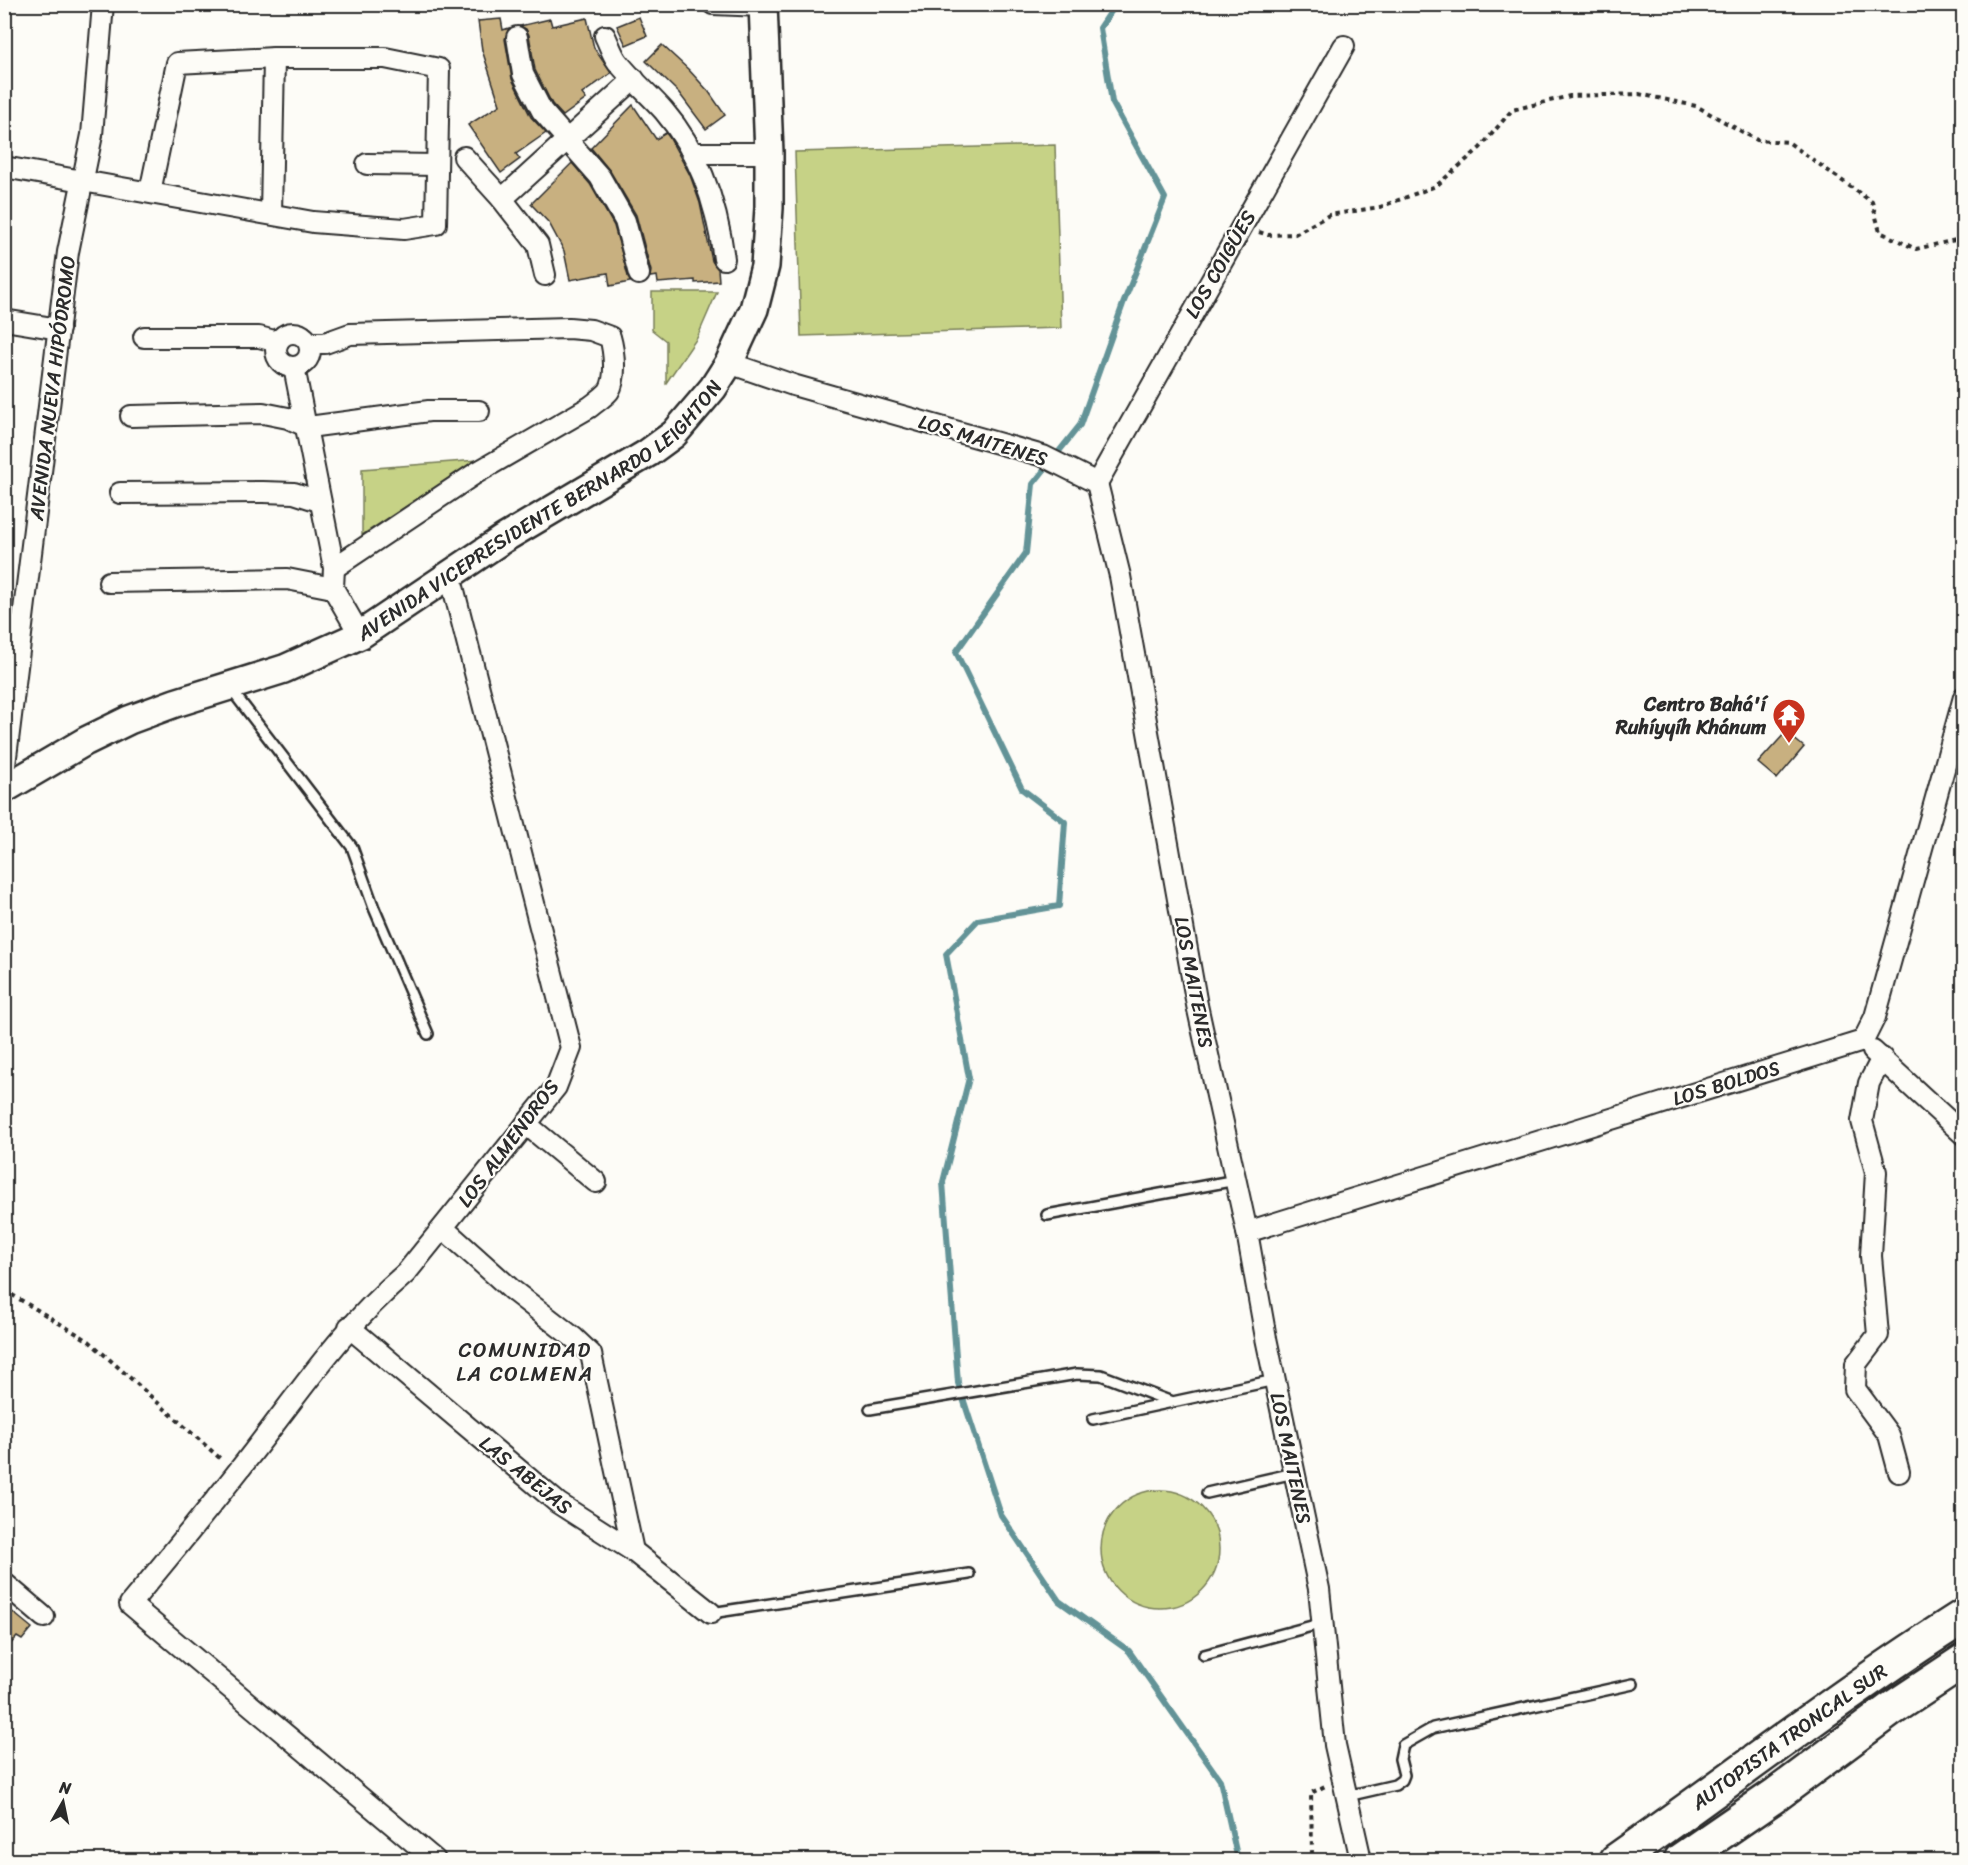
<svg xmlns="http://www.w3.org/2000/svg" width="1968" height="1865" viewBox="0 0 1968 1865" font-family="Sriracha,sans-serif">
<rect width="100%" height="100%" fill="#fdfcf7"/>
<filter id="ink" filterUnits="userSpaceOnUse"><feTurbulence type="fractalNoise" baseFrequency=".0167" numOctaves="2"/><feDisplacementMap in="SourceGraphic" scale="12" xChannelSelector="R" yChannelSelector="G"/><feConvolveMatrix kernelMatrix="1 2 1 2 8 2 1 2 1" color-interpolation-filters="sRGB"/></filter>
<g filter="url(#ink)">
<g fill="#c6d286" stroke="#787e58" stroke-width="1.5">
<path d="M1055,145L1061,328L801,336L795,152Z"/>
<path d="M652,292H717L697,338L666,383V341L652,330Z"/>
<path d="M478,460L362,535V469Z"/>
<circle cx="1160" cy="1549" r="59"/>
</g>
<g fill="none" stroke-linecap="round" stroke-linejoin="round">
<path stroke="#639397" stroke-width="6" d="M1116,4L1100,28L1112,102L1165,198L1123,304L1080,425L1033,484L1026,553L956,652L1022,789L1065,822L1059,906L978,920L946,954L969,1078L943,1182L958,1383L1001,1515L1059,1601L1129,1651L1220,1780L1238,1860"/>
</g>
<g fill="#c8b080" stroke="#2b2b2b" stroke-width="1.5">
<path d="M639,17L647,36L626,45L617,26Z"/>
<path d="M587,18L594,48L611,73L582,94L586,99L563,116L552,104L535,70L529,35L526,29L520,26L550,19L552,26Z"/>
<path d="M501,19L503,30L509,28L505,39L512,79L531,117L546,133L516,154L520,159L501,173L468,125L500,105L482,50L478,21Z"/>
<path d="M662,45L689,70L709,92L725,115L706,129L679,93L646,61Z"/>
<path d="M633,105L656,139L666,133L669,137L690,175L700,203L712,261L718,269L719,281L695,283V280L658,283L657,276L650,277L651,271L636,215L610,171L591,148Z"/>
<path d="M572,163L590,184L614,226L630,282L610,286L608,273L570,280L564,251L549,223L531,204Z"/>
<path d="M1786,732L1804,747L1777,779L1758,763Z"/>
<path d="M4,1605L32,1628L22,1640L17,1637L4,1651Z"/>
</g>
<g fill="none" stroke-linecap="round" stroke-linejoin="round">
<defs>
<g id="service">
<path d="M230,688L352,847L374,908L428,1034"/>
<path d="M1047,1215L1236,1180"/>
<path d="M870,1409L1077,1374L1101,1375L1172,1402"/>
<path d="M1093,1419L1275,1380"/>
<path d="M1207,1493L1294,1473"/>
<path d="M711,1613L969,1574"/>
<path d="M1204,1655L1323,1623"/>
<path d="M1347,1796L1395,1785L1402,1780L1404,1775L1400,1759L1403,1745L1433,1728L1633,1684"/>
</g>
<g id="minor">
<path d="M713,4L763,6"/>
<path d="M605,36C609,44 612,54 617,61C631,79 649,94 664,111C700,153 717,205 724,259"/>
<path d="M517,37L523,74L542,111L600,177L625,221L639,274"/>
<path d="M693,153H769"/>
<path d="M464,157L502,199L538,245L545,275"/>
<path d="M367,164L437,165"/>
<path d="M4,167L313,222L404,229L436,224L439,69L385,58H274L177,63L150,192"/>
<path d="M502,199L634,79"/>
<path d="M271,214L274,58"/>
<path d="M4,320L59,329"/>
<circle cx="293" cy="350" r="17"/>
<path d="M144,337H259L278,342"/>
<path d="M309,343H325L350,334L569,328L591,330L610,337C614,351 617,378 609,391C604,397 596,402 590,407L476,473L334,568"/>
<path d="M729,363L793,385L1043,456L1097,483L1120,576L1197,1005L1247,1232L1266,1338L1319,1589L1335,1745L1361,1860"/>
<path d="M294,367L334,568L333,588L360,635"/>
<path d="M131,416L263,413L288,418L306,426H316L429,411H479"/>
<path d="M1097,483L1344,46"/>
<path d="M120,493L263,492L294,493L319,501"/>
<path d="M109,582L287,579L333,588"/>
<path d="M4,773L68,252L92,135L103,4"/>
<path d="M1873,1051L1964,1135"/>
<path d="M1882,1058L1869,1083L1862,1121L1876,1172L1871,1256L1878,1335L1856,1364L1855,1389L1889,1435L1899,1472"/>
<path d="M526,1124L596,1182"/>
<path d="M443,1228L512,1290L574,1338L591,1354L633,1551"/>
<path d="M1247,1232L1863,1041L1875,1017L1964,697"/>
<path d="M349,1327L558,1503L633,1551L711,1613"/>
<path d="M4,1583L44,1617"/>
<path d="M435,1860L130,1604C174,1551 218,1498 260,1443C306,1383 348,1322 406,1273L556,1087L571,1048L450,575"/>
</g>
<g id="secondary">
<path id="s1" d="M4,789L86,741L129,720L175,703L284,669L360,635L503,539L648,453L674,434L713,388L729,363L754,309L765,266L769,208V153L763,4"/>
</g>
<g id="motorway">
<path id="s2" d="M1617,1860C1733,1779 1844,1692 1964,1616"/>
<path d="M1681,1860L1777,1794L1890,1710L1964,1661"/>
</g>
</defs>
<use href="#service" stroke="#2b2b2b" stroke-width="14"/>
<use href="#minor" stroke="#2b2b2b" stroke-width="24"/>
<use href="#secondary" stroke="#2b2b2b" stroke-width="32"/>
<use href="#motorway" stroke="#2b2b2b" stroke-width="38"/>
<g stroke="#2b2b2b" stroke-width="4" stroke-dasharray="4.5 4.5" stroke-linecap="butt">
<path d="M1259,232L1268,235L1295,234L1329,215L1380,207L1436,186L1480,148L1512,110L1570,96L1639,94L1696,106L1757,140L1788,142L1872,202L1880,232L1916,249L1964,238"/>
<path d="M4,1290L89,1341L223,1461"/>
<path d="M1305,1860L1312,1855L1311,1793L1327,1785"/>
</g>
<use href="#service" stroke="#fdfcf7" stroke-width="9"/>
<use href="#minor" stroke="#fdfcf7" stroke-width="20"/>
<use href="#secondary" stroke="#fdfcf7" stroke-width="27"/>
<use href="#motorway" stroke="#fdfcf7" stroke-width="33"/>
</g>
</g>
<defs>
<symbol id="temple-pin" viewBox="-11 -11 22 30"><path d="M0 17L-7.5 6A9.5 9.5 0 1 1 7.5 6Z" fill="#c8321e" stroke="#fdfcf7"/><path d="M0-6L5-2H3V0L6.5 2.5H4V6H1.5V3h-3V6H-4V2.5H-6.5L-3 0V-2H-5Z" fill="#fff"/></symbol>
</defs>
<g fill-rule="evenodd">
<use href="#temple-pin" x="1770" y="696" width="38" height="52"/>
</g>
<g text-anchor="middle" stroke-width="4.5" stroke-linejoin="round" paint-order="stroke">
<g font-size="20" fill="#2b2b2b" stroke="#fdfcf7">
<text transform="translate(1220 264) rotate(-60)" y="7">LOS COIGÛES</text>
<text transform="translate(52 388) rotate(-83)" y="7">AVENIDA NUEVA HIPÓDROMO</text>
<text transform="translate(983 440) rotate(17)" y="7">LOS MAITENES</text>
<text dy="7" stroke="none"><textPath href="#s1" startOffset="609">AVENIDA VICEPRESIDENTE BERNARDO LEIGHTON</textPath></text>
<text transform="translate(1194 982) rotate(79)" y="7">LOS MAITENES</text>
<text transform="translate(1726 1083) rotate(-17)" y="7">LOS BOLDOS</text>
<text transform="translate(508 1143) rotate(-53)" y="7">LOS ALMENDROS</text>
<text transform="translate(1291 1458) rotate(78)" y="7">LOS MAITENES</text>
<text transform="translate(526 1475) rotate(39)" y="7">LAS ABEJAS</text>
<text dy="7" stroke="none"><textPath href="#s2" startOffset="212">AUTOPISTA TRONCAL SUR</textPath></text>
</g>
<g font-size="20" font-weight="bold" fill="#2b2b2b" stroke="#fdfcf7" text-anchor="end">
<text x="1766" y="711">Centro Bahá'í<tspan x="1766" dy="23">Ruhíyyíh Khánum</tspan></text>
</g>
<g font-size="21" letter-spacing="1.5" fill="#2b2b2b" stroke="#fdfcf7">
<text x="525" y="1357">COMUNIDAD<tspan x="525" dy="24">LA COLMENA</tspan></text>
</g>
</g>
<rect width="1968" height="1865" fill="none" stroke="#fdfcf7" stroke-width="24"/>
<rect x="12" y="12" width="1944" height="1841" fill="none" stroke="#2b2b2b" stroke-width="2" filter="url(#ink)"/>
<g transform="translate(63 1802) rotate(9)" stroke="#fdfcf7" stroke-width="4.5" paint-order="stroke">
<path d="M0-4.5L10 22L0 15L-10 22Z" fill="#2b2b2b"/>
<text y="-9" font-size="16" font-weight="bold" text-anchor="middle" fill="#2b2b2b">N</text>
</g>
</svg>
